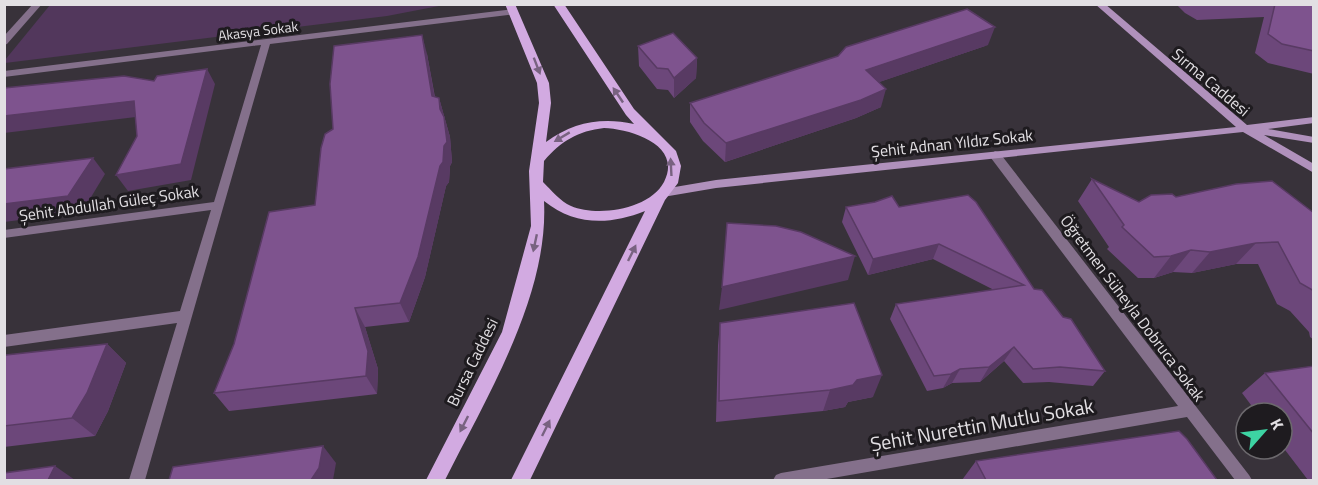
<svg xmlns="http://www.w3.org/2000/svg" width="1318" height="485" viewBox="0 0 1318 485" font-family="'Titillium Web',sans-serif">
<rect width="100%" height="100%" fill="#38323a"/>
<path fill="#52375c" d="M50,5V4L444,5L387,16L5,63V60Z"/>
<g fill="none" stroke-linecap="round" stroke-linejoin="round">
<g fill="#84708b" fill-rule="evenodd">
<path d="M33,4H42L7,44L4,45V36Z"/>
<path d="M514,9L517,10V14L270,44L145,480H129L177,323L4,347V335L180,311L211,210L4,238V230L214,202L261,45L4,77V71Z"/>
<path d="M995,151L999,152L1249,475L1252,480H1235L1187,417L821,480H773L776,475L781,473L1178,406L991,158L990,155Z"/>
</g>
<path fill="#b091bc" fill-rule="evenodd" d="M1095,4H1105L1247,125L1314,117V123L1268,129L1314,137V143L1264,135L1314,164V173L1243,132L716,188L663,197L657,193L663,189L716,180L1236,127Z"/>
<path fill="#d2aae1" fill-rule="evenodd" d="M505,4H515L549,83L551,103L546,142C573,122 602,117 634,124L626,115L553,4H564L634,109L676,151L681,166L678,183L665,200L530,480H511L645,211C610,225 575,226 544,201C549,296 486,398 445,480H426L502,332L531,226L529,171L539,103L537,83ZM604,128C631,129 683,145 664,182C649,210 597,217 571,206C560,201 552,191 543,182L544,161C561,141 578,131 604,128Z"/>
</g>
<g fill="#6c477a">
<path d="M1176,4H1314V74L1268,63L1255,53L1264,17L1197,20L1185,13Z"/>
<path d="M988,45L879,82L881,107L856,118L725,162L703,141L690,122V103Z"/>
<path d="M638,46L697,58L696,78L674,98L668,90L657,89L639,66Z"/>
<path d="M427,54L435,97L439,98L450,137L452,162L450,166L449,182L446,186L425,277L409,322L365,327L378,369L377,394L229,411L214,393L315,205L333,129Z"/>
<path d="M1092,179L1139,202L1176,197L1314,213V340L1310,337L1309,332L1290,311L1277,304L1258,264H1236L1192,273L1173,272L1154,278H1138L1107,249L1109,247L1078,201Z"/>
<path d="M846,207H899L1034,289L1105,371L1093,386L1049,382L1023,383L1004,361L980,382L952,383L943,388L927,391L890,319L896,304L994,290L933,259L868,275L842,222Z"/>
<path d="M720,323L873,397L848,402L845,407L823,411L716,422L718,345Z"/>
<path d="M107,344L126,363L108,411L95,436L4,447V357Z"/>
<path d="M1314,366V480H1308L1282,446V413H1257L1242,393L1265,373Z"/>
<path d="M976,461L1217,480H962Z"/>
</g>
<g fill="#583a63">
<path d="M995,27L988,45L862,88L866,70Z"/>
<path d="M422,35L427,54L438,116L432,96Z"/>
<path d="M697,58L696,78L674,98V78Z"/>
<path d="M207,69L215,84L191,180L128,191L116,175Z"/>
<path d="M886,89L881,107L856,118L725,162L726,143Z"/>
<path d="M439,98L450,137L452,162L450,166L449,182L446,186L425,277L409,322L400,303L444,146Z"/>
<path d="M134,101L144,116L4,133V116Z"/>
<path d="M93,158L105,174L82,212L4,222V204Z"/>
<path d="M1256,243L1236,264L1192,273L1210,252Z"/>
<path d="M939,244L933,259L868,275L873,259Z"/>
<path d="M1191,250L1173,272L1154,278L1171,256Z"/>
<path d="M855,256L848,280L719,310L722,287Z"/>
<path d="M355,308L365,327L378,369L377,394L366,376Z"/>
<path d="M107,344L126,363L108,411L95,436L72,418Z"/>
<path d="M1014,347L1004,361L980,382L989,367Z"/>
<path d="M960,369L952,383L943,388L951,374Z"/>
<path d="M882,375L873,397L848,402L845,407L823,411L830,390L857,380Z"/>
<path d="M323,446L336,463L333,480H311Z"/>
<path d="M55,466L75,480H48Z"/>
</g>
<g fill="#7e538e" stroke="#583a63" stroke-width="1.5">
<path d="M1275,4H1314V51L1282,44L1268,34Z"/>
<path d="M967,9L995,27L866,70L886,89L861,100L726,143L704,123L690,103L838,56L846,47Z"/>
<path d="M673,33L697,58L674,78L668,69L657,68L638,46Z"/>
<path d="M422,35L432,96L439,98L440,109L444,117L447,142L444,146L443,162L440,166L418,257L400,303L355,308L368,351L366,376L214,393L234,344L269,212L315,205L321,148L325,134L333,129L330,84L334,46Z"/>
<path d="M207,69L181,164L116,175L137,136L134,101L4,116V88L124,76L154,81L157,76Z"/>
<path d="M93,158L68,196L4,204V169Z"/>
<path d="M1092,179L1139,202L1151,195L1172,194L1176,197L1236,184L1272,181L1314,213V291L1300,283L1278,242L1256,243L1210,252L1191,250L1171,256L1154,257L1122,227L1124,225Z"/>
<path d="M968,195L976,202L1034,289L1042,290L1063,317L1071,319L1105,371L1060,367L1033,369L1014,347L989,367L960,369L951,374L934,376L896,304L1024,285L939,244L873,259L846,207L875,202L892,196L899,207Z"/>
<path d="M727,223L776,226L801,232L855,256L722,287Z"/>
<path d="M854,303L882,375L857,380L853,385L830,390L719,401L720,323Z"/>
<path d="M107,344L87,393L72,418L4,426V357L6,355Z"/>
<path d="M1314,366V434L1265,373Z"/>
<path d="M1179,431L1187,439L1217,480H986L976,461Z"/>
<path d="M323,446L319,468L311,480H169L173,467Z"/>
<path d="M55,466L48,480H4V473Z"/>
</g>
<defs><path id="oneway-solid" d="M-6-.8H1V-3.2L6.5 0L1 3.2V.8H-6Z" transform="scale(1.5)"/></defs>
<g fill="#786280">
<use href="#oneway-solid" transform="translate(537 66) rotate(69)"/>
<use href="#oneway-solid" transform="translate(618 95) rotate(-124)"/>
<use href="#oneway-solid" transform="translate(562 137) rotate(149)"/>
<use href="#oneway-solid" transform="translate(671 167) rotate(-93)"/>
<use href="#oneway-solid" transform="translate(535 243) rotate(102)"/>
<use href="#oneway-solid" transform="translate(632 253) rotate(-64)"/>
<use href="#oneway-solid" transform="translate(464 424) rotate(117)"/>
<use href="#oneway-solid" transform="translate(546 428) rotate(-64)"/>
</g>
<g text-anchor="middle" stroke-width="6" stroke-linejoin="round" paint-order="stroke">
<g font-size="14" fill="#e2dfe3" stroke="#1e1b1f">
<text transform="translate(258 31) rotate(-7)" y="5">Akasya Sokak</text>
</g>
<g font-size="16" fill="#e2dfe3" stroke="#1e1b1f">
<text transform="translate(1211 82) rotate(40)" y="6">Sırma Caddesi</text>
<text transform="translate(952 143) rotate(-6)" y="6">Şehit Adnan Yıldız Sokak</text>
<text transform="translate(109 203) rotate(-8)" y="6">Şehit Abdullah Güleç Sokak</text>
<text transform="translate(1133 308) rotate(53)" y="6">Öğretmen Süheyla Dobruca Sokak</text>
<text transform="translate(472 362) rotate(-64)" y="6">Bursa Caddesi</text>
</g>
<g font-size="20" fill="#e2dfe3" stroke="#1e1b1f">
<text transform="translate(982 425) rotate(-10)" y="7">Şehit Nurettin Mutlu Sokak</text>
</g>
</g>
<rect width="1318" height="485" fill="none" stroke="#e2dfe3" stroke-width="12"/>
<g transform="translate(1264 431) rotate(62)"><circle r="28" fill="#1e1b1f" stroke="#6c696d" stroke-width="1.5"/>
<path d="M0-4.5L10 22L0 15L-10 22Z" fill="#3dd4a3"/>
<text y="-9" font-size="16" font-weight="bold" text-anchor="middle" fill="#e2dfe3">K</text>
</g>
</svg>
